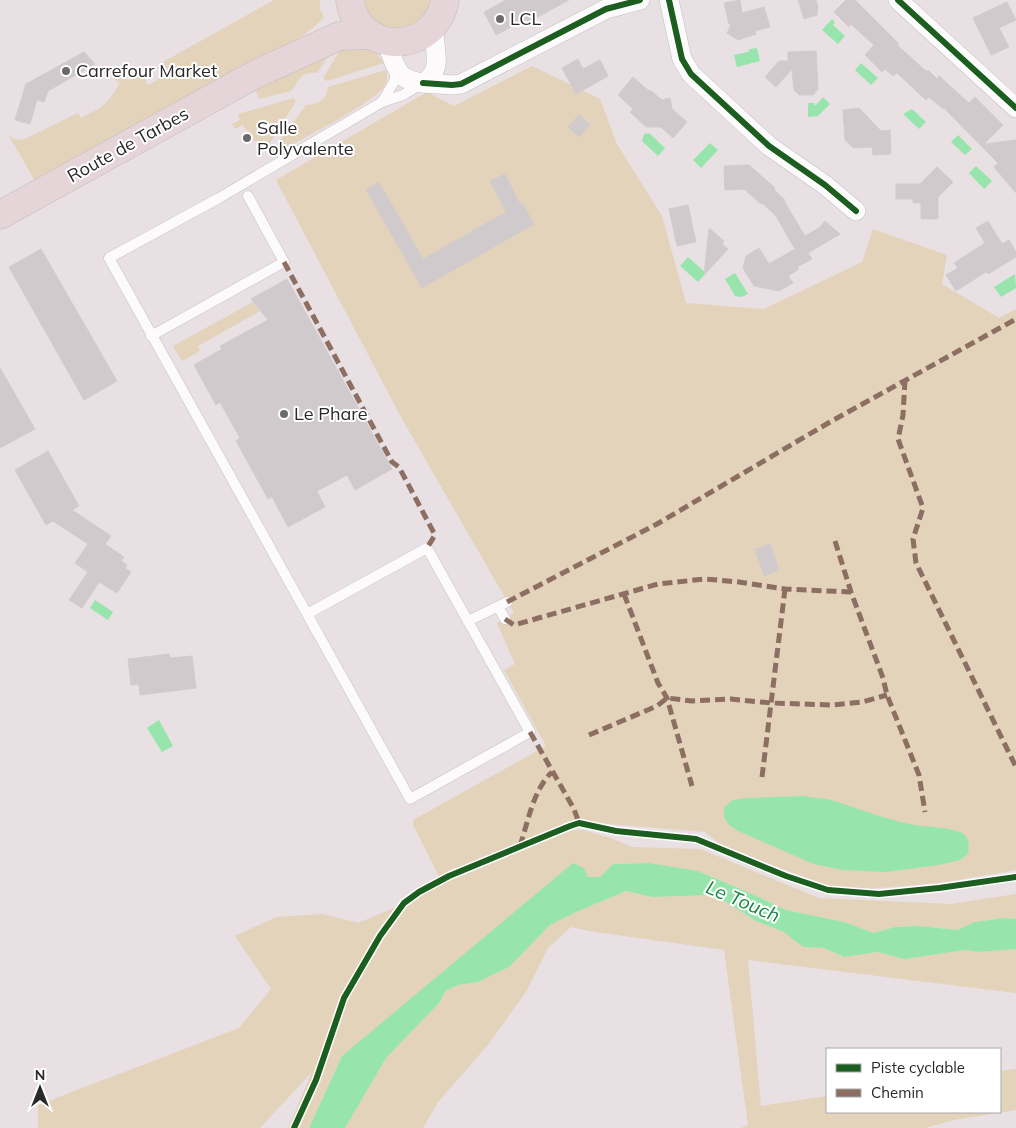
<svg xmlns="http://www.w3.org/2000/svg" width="1016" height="1128" viewBox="0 0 1016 1128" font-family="Mulish,sans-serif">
<rect width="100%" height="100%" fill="#e8e0e3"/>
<g fill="#e3d3bb">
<path d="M274,0H320V10L324,17L314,27L293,43L38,186L9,136L17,140L25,139L78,113L81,118C104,106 106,106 120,83L115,80L113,74L121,67L128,81L142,73L148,85L169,73L163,62Z"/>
<path d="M361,0H434L431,10L407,31L375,25Z"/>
<path d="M334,48L317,73C299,71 300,81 291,91L259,99L256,91L266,79Z"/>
<path d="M372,48L384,63L327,81L323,78L341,49Z"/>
<path d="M532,66L600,99L617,144L662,216L686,303L764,309L862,262L873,229L947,255L942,284L999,318L1016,309V870L939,883L867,889L827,886L721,845L705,832L573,821L548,832L583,830L611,838L632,847L700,849L819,898L951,904L1016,894V919L1003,918L975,922L957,930L919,926L895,927L874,933L844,922L786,910L752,894L698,871L649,863L613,864L600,878L588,877L584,868L342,1056L309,1128H288L312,1072L260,1128H38V1105L239,1028L271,989L235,936L276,917L323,914L358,923L394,908L416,889L439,877L413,825V820L546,746L504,670L515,664L497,623L514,613L402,419L276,180L427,92L454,106Z"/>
<path d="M386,70C387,75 388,80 385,85C377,102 292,144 271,156V153L306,105C318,105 327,100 328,87Z"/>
<path d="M294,98L296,101L265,151L259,142L254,141L243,125L235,129L232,124L240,120L238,114Z"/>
<path d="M253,302L260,311L198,346L200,351L182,361L173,346Z"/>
<path d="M626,891L652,897L715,895L756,921L784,932L803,947L824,948L844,957L878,952L904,959L965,950L979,952L1016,949V993L748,960L761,1106L827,1096V1112H1000V1071L1016,1069V1110L954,1120L925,1128H741L748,1125L724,950L588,931L571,927L548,948L526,992L488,1045L438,1102L423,1128H345L386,1058L440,1002L445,991L458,985L478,982L509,967L550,925L576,912Z"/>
</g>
<g fill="#97e5ac">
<path d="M832,19L835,22L833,25L845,36L838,44L822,30Z"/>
<path d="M757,48L760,61L737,67L734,55L748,52L750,49Z"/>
<path d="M861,63L878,78L871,85L855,70Z"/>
<path d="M823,97L830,104L818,116L808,117V103H814L815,106Z"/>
<path d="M912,109L926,122L919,129L903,114Z"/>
<path d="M649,133L665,148L658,156L642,141L644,134Z"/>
<path d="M958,135L972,149L965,155L951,142Z"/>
<path d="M710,143L718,150L701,168L693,160Z"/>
<path d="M976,166L992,181L984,189L969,173Z"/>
<path d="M688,257L706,273L698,282L680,266Z"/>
<path d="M735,273L748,294L742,297L735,296L725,279Z"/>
<path d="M1015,274L1016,288L1001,297L994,287Z"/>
<path d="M95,600L113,612L108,620L90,608Z"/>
<path d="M159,720L173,746L162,752L147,728Z"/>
<path d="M804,796C812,798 822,798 831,800C857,808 882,818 909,824C923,827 950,827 962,833C970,838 969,846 968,854L960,860L939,865L885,872L843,870L814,864L738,831L728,824L724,817V807L733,800L747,798Z"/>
<path d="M573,863L584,868L588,877H600L613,864L649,863L698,871L752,894L786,910L844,922L874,933L895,927L919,926L957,930L975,922L1003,918L1016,919V949L979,952L965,950L904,959L878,952L844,957L824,948L803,947L784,932L756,921L715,895L652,897L626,891L576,912L550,925L509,967L478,982L458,985L445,991L440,1002L386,1058L345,1128H309L342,1056Z"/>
</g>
<g fill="#d0cacd" stroke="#d3ccce">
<path d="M506,0H569L528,22L526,19L496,35L484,12Z"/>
<path d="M740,0L742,13L764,7L770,27L755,31L756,34L738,40L727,33L731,25L729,24L724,3Z"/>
<path d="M798,0H816L818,7L817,15L804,19Z"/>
<path d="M846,0H855L899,44L897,45L927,72L928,70L937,79L939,76L969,103L975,97L1003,125L984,144L1016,140V193L994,167L998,163L944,108L943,109L929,97L926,100L897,73L893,76L885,69L882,72L865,55L874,45L851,24L849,27L834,12Z"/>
<path d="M1007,2L1016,20L999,28L1009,47L991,55L973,18Z"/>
<path d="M816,51L818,89L813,95H799L794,90L792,69L776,87L765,77L779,61H788V52Z"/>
<path d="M84,52L95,64L48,91L44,102L37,100L30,124L15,120L26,84Z"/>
<path d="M578,59L583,69L600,60L608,76L576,94L562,68Z"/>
<path d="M633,77L649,91L650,90L662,100L670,98L672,109L687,122L673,138L661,127H646L630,112L633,109L618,95Z"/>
<path d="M859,108L881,131L890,130L891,154L873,155L872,147L853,148L845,140L843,110Z"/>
<path d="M579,115L590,125L579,137L568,127Z"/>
<path d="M749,165L775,188L774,190L785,200L784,201L805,236L819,228L825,221L840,234L808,253L812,259L797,267L799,269L788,276L793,283L779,291L754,286L743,268L746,256L759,248L769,264L795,249L776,216L762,203L761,204L744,189L725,190L724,166Z"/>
<path d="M937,167L953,182L938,197V219H921V203H913V199H896V184H920Z"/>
<path d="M505,174L520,204L522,203L534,224L422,288L366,190L379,182L423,259L506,212L490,181Z"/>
<path d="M688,205L696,242L677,246L669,209Z"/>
<path d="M988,221L1002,244L1009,240L1016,252V257L988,274L986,272L956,291L946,275L958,268L954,263L985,243L976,228Z"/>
<path d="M709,228L724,241L722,244L728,249L704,275Z"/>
<path d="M41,249L117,381L84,400L9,267Z"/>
<path d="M287,279L392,469L355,490L347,475L317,491L325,507L288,527L272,497L268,499L236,441L240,438L220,402L216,405L194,365L222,349L220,346L268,320L251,299Z"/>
<path d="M0,368L35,429L0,448Z"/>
<path d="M48,451L79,506L72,510L111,536L105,544L124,557L121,561L127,565L125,568L131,572L117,593L99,582L82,608L69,600L88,572L75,563L88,544L53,521L46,525L15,470Z"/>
<path d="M770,544L779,570L764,576L755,549Z"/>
<path d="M169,654L170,658L192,656L196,688L140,695L139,684L131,685L128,659Z"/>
</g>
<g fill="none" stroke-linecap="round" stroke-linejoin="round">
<defs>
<g id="service">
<path d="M382,102L394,82L397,69"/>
<path d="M151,336L284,262L248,196"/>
<path d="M498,607L505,619"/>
<path d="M307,614L427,548L530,732L410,799L109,258L219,198L382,102L403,95L422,83"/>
<path d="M468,621L507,602"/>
</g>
<g id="minor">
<path d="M669,0L682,59L691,74L769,146L825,185L856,211"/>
<path d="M898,0L1016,108"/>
<path d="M384,41C399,63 390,79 423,83C446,70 432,46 434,25"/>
<path d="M423,83L452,85L461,84L606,9L640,0"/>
</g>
<g id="primary">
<path d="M350,0C357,56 435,56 445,0"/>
<path d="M0,215L256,74L339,36L372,35"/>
</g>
</defs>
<use href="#service" stroke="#c1c1c2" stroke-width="11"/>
<use href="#minor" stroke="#c1c1c2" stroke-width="20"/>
<use href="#primary" stroke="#c0bdbe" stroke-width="29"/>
<use href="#service" stroke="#fcfafb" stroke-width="10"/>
<use href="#minor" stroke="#fcfafb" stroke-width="19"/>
<use href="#primary" stroke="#e5d4d8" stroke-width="28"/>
<g stroke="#8d6e63" stroke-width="5" stroke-dasharray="10 5" stroke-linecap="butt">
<path d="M284,262L392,462L399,467L435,535L427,548"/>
<path d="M905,380L903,415L898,439L923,508L913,539L916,563L1016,767"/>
<path d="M835,541L851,592L883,678L887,695L919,775L925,812"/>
<path d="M624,594L658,683L667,698L692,786"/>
<path d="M507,602L657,524L830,422L1016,319"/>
<path d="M505,619L514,625L658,584L705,579L739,582L785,589L851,592"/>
<path d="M530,732L574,809L579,823"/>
<path d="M589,735L657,706L667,698L692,701L731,699L771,703L833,705L862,702L887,695"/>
<path d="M762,777L785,589"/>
<path d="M520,846C528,822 533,790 552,772"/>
</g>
<defs>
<g id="cycleway">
<path d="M669,0L682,59L691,74L769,146L825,185L856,211"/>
<path d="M898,0L1016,108"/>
<path d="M423,83L452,85L461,84L606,9L640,0"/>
<path d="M294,1128L316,1080L344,998L380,936L404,903L419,892L449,876L570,826L579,823L616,831L696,839L786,876L828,890L879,894L939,888L1016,877"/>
</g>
</defs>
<use href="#cycleway" stroke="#fff" stroke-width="9"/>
<use href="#cycleway" stroke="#1b5e20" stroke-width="6"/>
</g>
<g fill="#6c696a" stroke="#fff" stroke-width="2">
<circle cx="500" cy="19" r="5"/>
<circle cx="66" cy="71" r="5"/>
<circle cx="247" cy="138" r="5"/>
<circle cx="284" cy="414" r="5"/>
</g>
<g text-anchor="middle" stroke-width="4" stroke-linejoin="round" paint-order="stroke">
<g font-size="18" fill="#292929" stroke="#fff" text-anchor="start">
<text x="510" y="25">LCL</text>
<text x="76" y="77">Carrefour Market</text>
<text x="257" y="134">Salle<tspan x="257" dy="21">Polyvalente</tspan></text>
<text x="294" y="420">Le Phare</text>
</g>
<g font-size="18" fill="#292929" stroke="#fff">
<text transform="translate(128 145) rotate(-29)" y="6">Route de Tarbes</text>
</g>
<g font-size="19" font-style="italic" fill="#15853d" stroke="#fff">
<text transform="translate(743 901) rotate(23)" y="7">Le Touch</text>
</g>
</g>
<rect x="826" y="1048" width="175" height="65" fill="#ffffff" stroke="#a9a9a9"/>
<rect x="836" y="1064" width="25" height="8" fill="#1b5e20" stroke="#a9a9a9"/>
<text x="871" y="1073" font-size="15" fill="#292929">Piste cyclable</text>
<rect x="836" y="1089" width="25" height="8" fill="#8d6e63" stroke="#a9a9a9"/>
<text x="871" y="1098" font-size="15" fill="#292929">Chemin</text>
<g transform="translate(40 1088)" stroke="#ffffff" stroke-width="4" paint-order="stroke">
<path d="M0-4L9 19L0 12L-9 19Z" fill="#292929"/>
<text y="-8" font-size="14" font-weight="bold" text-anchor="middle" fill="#292929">N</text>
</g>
</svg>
